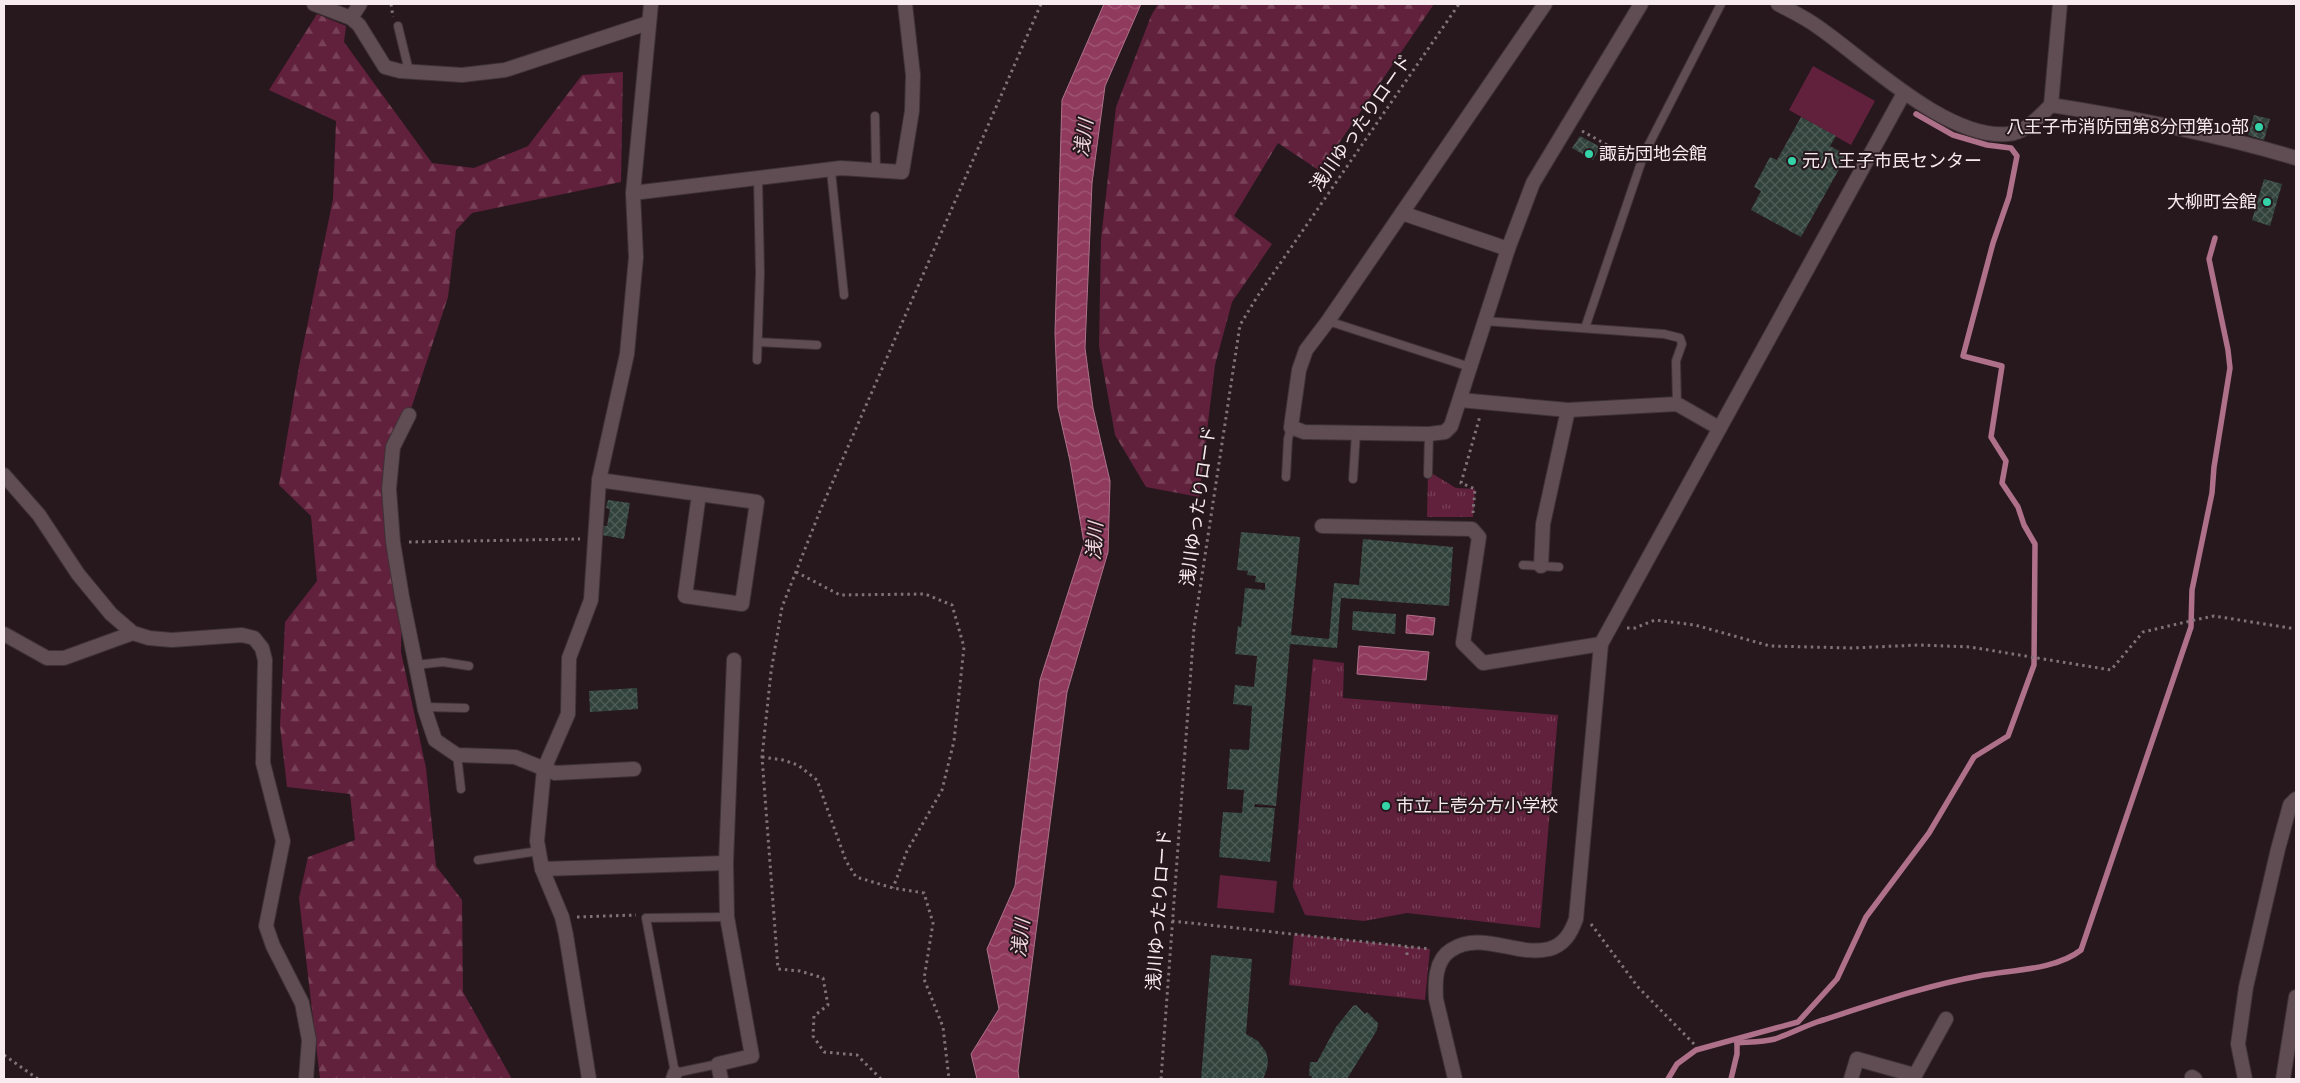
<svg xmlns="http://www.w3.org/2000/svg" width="2300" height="1083" viewBox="0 0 2300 1083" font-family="'Zilla Slab','Noto Sans JP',serif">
<defs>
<pattern id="forest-firs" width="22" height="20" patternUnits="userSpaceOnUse" patternTransform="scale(1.25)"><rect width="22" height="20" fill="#61203c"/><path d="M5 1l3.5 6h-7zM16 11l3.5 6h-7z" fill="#784158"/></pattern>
<pattern id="park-tufts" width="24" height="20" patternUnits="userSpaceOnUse" patternTransform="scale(1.25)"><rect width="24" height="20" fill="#61203c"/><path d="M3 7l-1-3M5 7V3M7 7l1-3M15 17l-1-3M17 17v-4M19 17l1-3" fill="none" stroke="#784158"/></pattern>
<pattern id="water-waves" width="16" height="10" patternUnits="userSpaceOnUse" patternTransform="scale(1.25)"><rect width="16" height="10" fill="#903b5e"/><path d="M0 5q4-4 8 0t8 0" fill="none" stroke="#a05875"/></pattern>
<pattern id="building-cross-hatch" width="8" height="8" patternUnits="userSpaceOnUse" patternTransform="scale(1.25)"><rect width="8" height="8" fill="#31433c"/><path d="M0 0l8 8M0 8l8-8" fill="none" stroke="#505e58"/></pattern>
</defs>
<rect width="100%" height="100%" fill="#27181d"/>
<g fill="#61203c">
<path d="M1813,66L1875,101L1851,145L1789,110Z"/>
<path d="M1220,875L1277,881L1274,913L1217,908Z"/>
</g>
<g fill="url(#forest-firs)">
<path d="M1158,4H1434L1320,171L1278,143L1234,216L1272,244L1232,302L1215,365L1199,497L1146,487L1115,435L1099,346L1101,239L1116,107L1151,16Z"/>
<path d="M317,14L346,26L344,42L432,163L474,168L528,146L582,75L623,72L621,182L472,213L456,230L448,297L409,415L393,447L402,597L401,652L426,768L436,866L462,900L463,992L512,1079H320L299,898L308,857L355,840L350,794L287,787L280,726L285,622L317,581L311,516L279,485L299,366L333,199L336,121L269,90Z"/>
</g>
<g fill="url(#park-tufts)">
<path d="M1428,474H1433L1456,488L1475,489L1473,517H1427Z"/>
<path d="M1313,659L1344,663L1343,698L1558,715L1540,928L1407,913L1364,921L1305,915L1293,887Z"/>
<path d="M1294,934L1430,949L1425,1000L1289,985Z"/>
</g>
<g fill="url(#water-waves)" stroke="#af708a">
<path d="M1104,4H1141L1105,86L1092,183L1085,348L1093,408L1110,481L1108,552L1067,692L1018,1071L1019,1079H977L971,1054L999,1009L987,949L1015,886L1040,680L1084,543L1070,461L1058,408L1055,333L1062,100Z"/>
<path d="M1407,615L1435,618L1433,635L1406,633Z"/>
<path d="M1359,646L1429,652L1426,680L1357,674Z"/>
</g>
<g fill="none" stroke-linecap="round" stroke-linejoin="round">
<g stroke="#af708a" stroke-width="5.5">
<path d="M1737,1043C1749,1042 1763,1042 1775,1039C1789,1034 1803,1027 1817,1022C1870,1005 1924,986 1979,976C2010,970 2056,970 2081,950L2191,627L2192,590L2212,493L2214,467L2230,368L2228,350L2209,259L2215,238"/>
<path d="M1668,1079L1677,1064L1696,1050L1798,1022L1837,979L1866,917L1929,833L1974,757L2008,736L2034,665L2035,544L2024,525L2018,507L2002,483L2006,461L1991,437L2002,366L1963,356L1993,243L2009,197L2017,156L2011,148L1987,145L1953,135L1916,114"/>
<path d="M1731,1079L1737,1054V1040"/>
</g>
</g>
<g fill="url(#building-cross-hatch)">
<path d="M2254,115L2270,119L2264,140L2248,135Z"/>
<path d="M1801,117L1836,136L1830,146L1847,155L1801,237L1751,210L1761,191L1754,187L1770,157L1777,160Z"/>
<path d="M1580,136L1600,147L1593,160L1572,148Z"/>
<path d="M2264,179L2282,184L2270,226L2252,220Z"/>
<path d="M608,500L630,503L624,539L602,535L603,526H607L610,509L606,508Z"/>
<path d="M1241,532L1300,537L1291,635L1329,639L1334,583L1359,585L1363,539L1453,547L1449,606L1341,598L1337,648L1290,644L1276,806L1255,804L1254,807L1275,808L1270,862L1219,857L1223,812L1242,813L1244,790L1227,789L1230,749L1249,750L1252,706L1233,704L1235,685L1254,687L1257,656L1235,654L1238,626L1241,627L1245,588L1265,590V583L1255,582L1256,576L1247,575L1248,571L1237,570Z"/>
<path d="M1353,611L1396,614L1395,634L1352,630Z"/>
<path d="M637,688L638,709L590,712L589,691Z"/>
<path d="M1211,955L1252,959L1246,1034L1258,1041L1266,1052L1268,1060L1267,1069L1263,1079H1201Z"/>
<path d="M1356,1005L1365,1014L1367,1012L1378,1023L1377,1030L1347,1079H1311L1312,1076H1309L1310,1062H1317L1336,1027L1353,1006Z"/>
</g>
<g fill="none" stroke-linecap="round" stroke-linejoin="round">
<defs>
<g id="service">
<path d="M398,26L409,71"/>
<path d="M875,116L876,169"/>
<path d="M831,171L844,295"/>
<path d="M1328,321L1470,367"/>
<path d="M1484,321L1664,334L1680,338L1682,344L1676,361L1677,404"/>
<path d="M1585,328L1644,154L1721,4"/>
<path d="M759,342L817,345"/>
<path d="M757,360L760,273L758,179"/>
<path d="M1428,474L1429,434"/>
<path d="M1286,477L1288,439L1291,427"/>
<path d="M1353,479L1356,433"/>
<path d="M1523,565L1559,567"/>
<path d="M415,665L443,662L469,666"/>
<path d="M424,707L465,708"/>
<path d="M457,755L461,789"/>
<path d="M478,860L539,851"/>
<path d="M718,1064L675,1073L646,918L727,917"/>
</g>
<g id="minor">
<path d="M314,4L351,18L359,25L385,67L400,71L462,75L505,70L648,23"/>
<path d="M1545,4L1328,321L1306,350L1299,370L1291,427L1304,432L1429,434L1445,432L1451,426L1508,249L1533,183L1641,4"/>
<path d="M1778,4C1791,11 1806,18 1818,27C1866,60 1947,140 2008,134C2025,133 2039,117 2051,105C2134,118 2216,134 2296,158"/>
<path d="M351,18L360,4"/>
<path d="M2051,105L2060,4"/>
<path d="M633,193L841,168L902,172L912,111L913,75L905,4"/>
<path d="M1402,213L1508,249"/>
<path d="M1460,400L1568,410L1677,404L1719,428"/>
<path d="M409,415L393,447L389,489L393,542L402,597L425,710L435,740L457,755L515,757L555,773L634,769"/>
<path d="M4,475L39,515L78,574L111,614L133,633L149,638L172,640L242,635L254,638L262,648L265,660L263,763L283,841L266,926L273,946L302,1003L309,1040L306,1079"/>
<path d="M599,480L757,502L742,604L685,596L699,494"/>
<path d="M1322,526L1472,529L1479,537L1463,643L1483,663L1601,644"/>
<path d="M1541,566L1543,524L1568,410"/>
<path d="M4,634L47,658H64L133,633"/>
<path d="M542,869L726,863"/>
<path d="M2192,1077L2195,1079"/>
<path d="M589,1079L566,935L562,917L542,869L537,841L544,769L568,714L569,658L591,600L599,480L627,354L636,257L633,193L651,4"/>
<path d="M673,1079L675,1073"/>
<path d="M721,1079L718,1064L752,1056L727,917L726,863L734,660"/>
<path d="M1455,1079L1436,999C1435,982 1435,960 1451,950C1481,930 1516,957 1549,949C1564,945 1571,933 1576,919L1601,644L1904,93"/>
<path d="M1851,1079L1857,1059L1914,1075"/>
<path d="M1913,1079L1946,1019"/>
<path d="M2245,1079L2238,1044L2246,987L2278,849L2290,805L2296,799"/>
<path d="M2283,1079L2296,997"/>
</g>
</defs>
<use href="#service" stroke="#3e3236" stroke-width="10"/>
<use href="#minor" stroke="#3e3236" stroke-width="16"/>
<g stroke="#807377" stroke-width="3" stroke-dasharray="2.5 4" stroke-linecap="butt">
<path d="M391,4L393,17"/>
<path d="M1582,131L1609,146L1634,152"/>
<path d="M1473,513L1475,489L1461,483L1480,416"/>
<path d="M409,542L580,539"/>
<path d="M796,572L840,595L925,594L952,605L964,647L954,741L942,790L907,851L893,888"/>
<path d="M1627,628H1635L1655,620L1695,625L1770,646L1852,648L1919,645L1970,647L2111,670L2143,632L2199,619L2214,616L2296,629"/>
<path d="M762,757L783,760L798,765L817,780L846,861L856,877L893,888L924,893L933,923L924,979L943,1027L949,1079"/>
<path d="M577,917L636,915"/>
<path d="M1172,921L1430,949"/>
<path d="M1591,924L1638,987L1696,1046"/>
<path d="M1407,955V947"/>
<path d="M4,1055L38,1079"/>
<path d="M881,1079L857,1055L824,1052L813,1036L814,1016L828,1005L823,978L800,971L778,969L762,757L771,672L782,607L820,511L1041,4"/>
<path d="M1161,1079L1194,628L1240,325L1257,297L1459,4"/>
</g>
<use href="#service" stroke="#604d53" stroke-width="8"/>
<use href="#minor" stroke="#604d53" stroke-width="14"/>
</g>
<g fill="#34d4a8" stroke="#27181d" stroke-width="2">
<circle cx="2259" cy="127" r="5"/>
<circle cx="1589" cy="154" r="5"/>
<circle cx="1792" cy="161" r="5"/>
<circle cx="2267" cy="202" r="5"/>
<circle cx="1386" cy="806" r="5"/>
</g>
<g text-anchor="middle" stroke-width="4" stroke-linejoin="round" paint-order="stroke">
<g font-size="18" fill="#f7ebef" stroke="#27181d">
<text transform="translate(1361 123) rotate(-55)" y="6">浅川ゆったりロード</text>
<text transform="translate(1198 506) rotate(-82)" y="6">浅川ゆったりロード</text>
<text transform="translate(1159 910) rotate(-86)" y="6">浅川ゆったりロード</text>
</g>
<g font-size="18" fill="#f7ebef" stroke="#27181d" text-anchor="start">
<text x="2249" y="133" text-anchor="end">八王子市消防団第8分団第10部</text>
<text x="1599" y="160">諏訪団地会館</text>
<text x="1802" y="167">元八王子市民センター</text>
<text x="2257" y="208" text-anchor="end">大柳町会館</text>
<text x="1396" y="812">市立上壱分方小学校</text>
</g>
<g font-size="19" font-style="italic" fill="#f0d6de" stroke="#27181d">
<text transform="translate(1083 138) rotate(-82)" y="7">浅川</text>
<text transform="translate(1094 541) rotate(-86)" y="7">浅川</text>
<text transform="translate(1020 938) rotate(-83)" y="7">浅川</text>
</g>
</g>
<rect width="2300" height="1083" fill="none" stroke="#f7ebef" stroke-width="10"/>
</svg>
